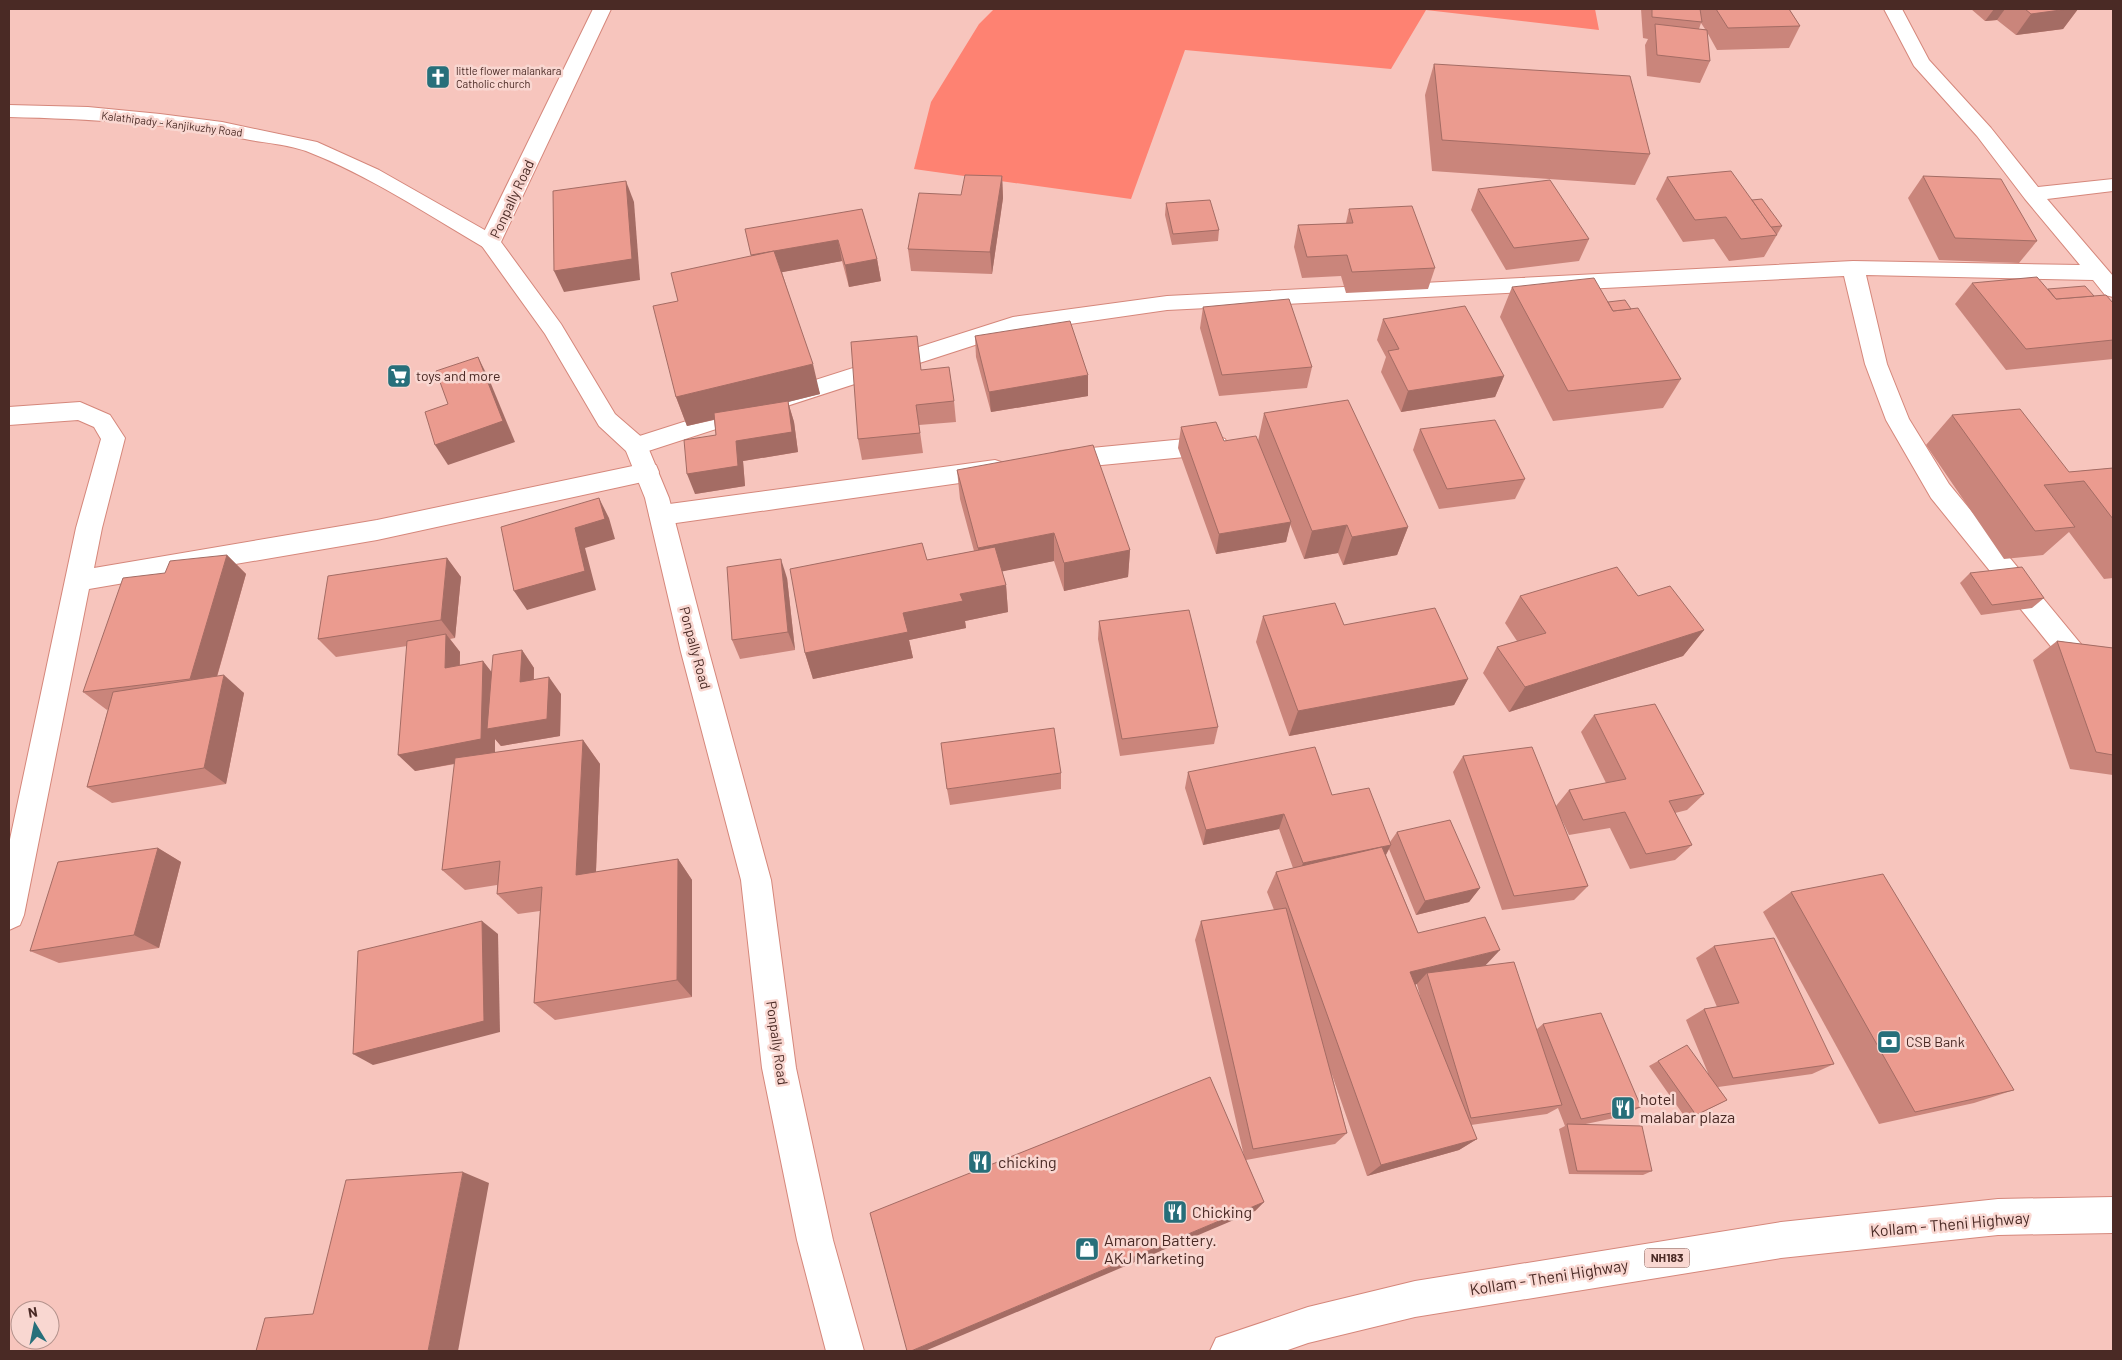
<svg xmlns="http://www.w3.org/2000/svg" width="2122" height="1360" viewBox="0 0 2122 1360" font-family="Barlow,sans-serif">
<rect width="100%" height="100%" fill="#f7c5bd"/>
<path fill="#fe8272" d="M994,9H1595L1599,30L1426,10L1391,69L1185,50L1131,199L914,169L931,102L979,24Z"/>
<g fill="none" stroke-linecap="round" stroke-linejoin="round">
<defs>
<g id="minor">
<path d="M1884,9H1902L1929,60L1991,128L2038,187L2113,179V191L2047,199L2113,276V297L2105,295L2093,280L1866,275L1887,364L1909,419L1949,484L2113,683V715L2103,711L1931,498L1886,420L1865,364L1844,276L1167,310L1015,332L636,455L627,452L624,446L627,440L1013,317L1167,296L1853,261L2080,265L2025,199L1977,136L1914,66Z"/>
<path d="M9,105L88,107L160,114L222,122L317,142L379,170L497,237L501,242L497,247L490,249L483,247C425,213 368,175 306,151C289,145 268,143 250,140C171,123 90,119 9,117Z"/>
<path d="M80,402L110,415L125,438L102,528L94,568L377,520L647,463L656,465L659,472L656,479L647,481L377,540L89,589L24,915L20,925L9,930V844L76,528L101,439L94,427L78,420L9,425V407Z"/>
<path d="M1216,436L1225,439L1228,445L1225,451L1216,454L1060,469L1051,466L1048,460L1051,454L1060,451Z"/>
<path d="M995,460L1004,463L1007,469L1004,475L995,478L662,525L653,522L649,515L653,508L662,505Z"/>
</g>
<path id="major" d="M593,9H611L501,242L561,324L615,414L645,440L669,498L709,652L771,880L796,1068L833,1240L864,1351H826L797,1240L762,1068L741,880L681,652L645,498L626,451L599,426L545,334L479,242Z"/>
<path id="highway" d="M2113,1197V1233L1998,1235L1781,1258L1415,1317L1308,1343L1285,1351H1210L1216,1338L1308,1307L1415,1281L1781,1222L1998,1199Z"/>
</defs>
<use href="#minor" stroke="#d5877b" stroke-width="2"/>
<use href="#major" stroke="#d5877b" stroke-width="2"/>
<use href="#highway" stroke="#d5877b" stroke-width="2"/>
<use href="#minor" fill="#fff" fill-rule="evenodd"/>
<use href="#major" fill="#fff" fill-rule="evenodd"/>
<use href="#highway" fill="#fff" fill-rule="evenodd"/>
</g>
<g fill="#ca857b" fill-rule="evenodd">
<path d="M1641,9H1789L1800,26L1789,48L1717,50L1707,32L1710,61L1700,83L1647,76L1645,45L1648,39L1643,38ZM1701,23L1705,29H1699Z"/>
<path d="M1971,9H2078L2063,29L2016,35L1997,20L1985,21Z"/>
<path d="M1434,64L1650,154L1635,185L1432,171L1425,95Z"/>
<path d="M1002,176L1003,198L992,274L911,271L908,249L961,195Z"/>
<path d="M1923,176L2037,241L2019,263L1939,260L1908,198Z"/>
<path d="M1667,177L1752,200L1782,226L1764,257L1729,261L1714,239L1683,242L1656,199Z"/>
<path d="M1478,189L1589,239L1579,261L1506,270L1471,210Z"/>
<path d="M1166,203L1219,230L1218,241L1172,245L1165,215Z"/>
<path d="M862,209L877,259L881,281L849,287L842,261L782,272L820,394L788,402L794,422L798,452L743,461L745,486L695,494L716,435L714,420L687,426L676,397L678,301L751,256Z"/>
<path d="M1349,209L1435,268L1428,289L1346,293L1341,276L1302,278L1294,247L1298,225L1346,223Z"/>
<path d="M1972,283L2048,289L2094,296L2113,303V359L2006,370L1955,304Z"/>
<path d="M1512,287L1608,302L1631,309L1681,379L1663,408L1553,421L1500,317Z"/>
<path d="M1203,307L1312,367L1307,388L1219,396L1200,328Z"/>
<path d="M1383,319L1504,376L1495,397L1401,412L1381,372L1386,357L1377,340Z"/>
<path d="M975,336L1088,396L991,412L976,357Z"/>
<path d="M921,370L954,401L956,422L919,425L923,453L862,460L858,439Z"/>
<path d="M1264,413L1408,527L1397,555L1343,565L1338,553L1304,559L1290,524L1286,542L1216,554L1178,448L1181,427L1224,441H1258Z"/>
<path d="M1952,415L2069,472L2113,468V578L2104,579L2069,532L2043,555L2004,559L1926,445Z"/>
<path d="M1420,429L1525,479L1515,499L1439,509L1413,450Z"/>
<path d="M957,470L1130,550L1128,577L1064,591L1054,561L1002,571L1006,585L1008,612L965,621L966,628L909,640L913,658L813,679L805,653L927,560L974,551L960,499Z"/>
<path d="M227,555L246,574L217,677L244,693L226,784L112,803L87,787L108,709L107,710L83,692L165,573Z"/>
<path d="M447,558L461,577L455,638L450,639L460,652V665L483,661L491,672L522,650L534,668V679L561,694L560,736L501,746L495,739V753L583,740L600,764L596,872L678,859L692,880V997L555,1020L534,1003L540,911L518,914L497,894V885L465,890L442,870L455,764L415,771L407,646L336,657L318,639Z"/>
<path d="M1970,573L2044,598L2032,608L1981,615L1960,583Z"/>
<path d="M787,578L795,650L740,659L732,640Z"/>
<path d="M1520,596H1638L1704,630L1683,656L1509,712L1483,673L1497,647L1517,641L1505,623Z"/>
<path d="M1263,616L1344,625L1468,679L1454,705L1289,736L1256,642Z"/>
<path d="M1099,621L1218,727L1214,744L1120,756L1098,639Z"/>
<path d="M2057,641L2113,648V775L2070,769L2033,660Z"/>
<path d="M1594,715L1704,794L1687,810L1675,813L1692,845L1675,860L1630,869L1610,828L1569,835L1559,814L1588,886L1574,900L1502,910L1453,772L1463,756L1556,806L1569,790L1606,783L1581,732Z"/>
<path d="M1188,772L1332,795L1390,842L1397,832L1480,888L1469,902L1416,915L1389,849L1386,855L1418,933L1485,966L1537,1029L1543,1024L1641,1107L1624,1116L1581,1125L1652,1171L1643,1175L1569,1174L1559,1129L1565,1126L1558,1108L1547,1114L1471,1125L1477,1139L1459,1150L1367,1176L1331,1072L1347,1133L1335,1144L1246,1160L1264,1202L1255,1211L1244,1156L1195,940L1201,921L1274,910L1267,892L1276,872L1293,868L1279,829L1203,845L1185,788ZM1417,984V985L1422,1003L1415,985Z"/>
<path d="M1061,773V789L950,805L947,789Z"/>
<path d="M158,848L181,862L159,948L59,963L30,951Z"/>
<path d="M1791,892L2014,1090L1974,1103L1879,1124L1763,912Z"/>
<path d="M1714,946L1834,1064L1812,1074L1718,1087L1727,1100L1687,1120L1649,1066L1658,1061L1708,1073L1686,1020L1704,1009L1717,1007L1696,958Z"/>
</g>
<g fill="#a46c64">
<path d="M1994,9H2005L1997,20L1985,21Z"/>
<path d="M2068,9H2078L2063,29L2016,35L2031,14Z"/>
<path d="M1002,176L1003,198L992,274L990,252Z"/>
<path d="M626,181L634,202L640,280L564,292L554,271Z"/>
<path d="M838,240L842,261L757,277L751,255Z"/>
<path d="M877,259L881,281L849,287L845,265Z"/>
<path d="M478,357L489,379L515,442L448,465L435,445Z"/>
<path d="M813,364L820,394L788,402L794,422L798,452L743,461L745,486L695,494L687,474L736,441L788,402L687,426L676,397Z"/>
<path d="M1088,375V396L991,412L989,392Z"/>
<path d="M1504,376L1495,397L1401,412L1408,391Z"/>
<path d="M599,498L609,518L615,539L585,548L596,590L527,610L514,591L575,528Z"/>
<path d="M1291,522L1286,542L1216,554L1219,534Z"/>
<path d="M1347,525L1338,553L1304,559L1312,531Z"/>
<path d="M1408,527L1397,555L1343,565L1352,537Z"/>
<path d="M1054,533V561L980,576L978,548Z"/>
<path d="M1130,550L1128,577L1064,591V563Z"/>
<path d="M227,555L246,574L211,697L190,679Z"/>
<path d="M447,558L461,577L455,638L441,620Z"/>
<path d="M781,559L787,578L795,650L788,632Z"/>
<path d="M1006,585L1008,612L965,621L966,628L909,640L913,658L813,679L805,653L903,613L960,594Z"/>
<path d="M1704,630L1683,656L1509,712L1525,687Z"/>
<path d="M446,634L460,652L459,685L445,668Z"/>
<path d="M522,650L534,668L533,699L520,682Z"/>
<path d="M483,661L497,679L496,728L549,677L561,694L560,736L501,746L495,739V756L415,771L398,755Z"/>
<path d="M224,675L244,693L226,784L204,768Z"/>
<path d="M1468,679L1454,705L1289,736L1298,711Z"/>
<path d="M583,740L600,764L595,896L576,875Z"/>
<path d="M1284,814L1279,829L1203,845L1206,830Z"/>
<path d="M1391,845L1383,860L1296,878L1303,863Z"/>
<path d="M158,848L181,862L159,948L134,935Z"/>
<path d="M678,859L692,880V997L677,980Z"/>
<path d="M1480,888L1469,902L1416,915L1425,901Z"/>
<path d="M482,921L498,934L500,1032L373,1065L353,1054Z"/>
<path d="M1500,950L1483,968L1427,973L1417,984L1396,989L1410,972Z"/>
<path d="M1477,1139L1459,1150L1367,1176L1381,1165Z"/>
<path d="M463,1172L489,1183L458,1351H428Z"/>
<path d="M1264,1202L1255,1211L925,1351H911Z"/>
</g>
<g fill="#eb9b8f" stroke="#a46c64">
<path d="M1652,9H1700L1702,22L1652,17Z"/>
<path d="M1716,9H1789L1800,26L1728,28Z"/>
<path d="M2025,9H2068L2031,14Z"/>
<path d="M1655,24L1707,30L1710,61L1657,55Z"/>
<path d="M1434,64L1630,76L1650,154L1442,140Z"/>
<path d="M1731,171L1777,235L1741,239L1726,217L1695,220L1667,177Z"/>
<path d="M965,175L1002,176L990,252L908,249L919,193L961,195Z"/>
<path d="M1923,176L2001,179L2037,241L1955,238Z"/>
<path d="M1550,180L1589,239L1514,248L1478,189Z"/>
<path d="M626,181L632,259L554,271L553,191Z"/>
<path d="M1762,199L1782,226L1771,227L1752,200Z"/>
<path d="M1210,200L1219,230L1173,234L1166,203Z"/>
<path d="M1412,206L1435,268L1352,272L1347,255L1307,257L1298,225L1353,223L1349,209Z"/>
<path d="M862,209L877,259L845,265L838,240L751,255L745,229Z"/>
<path d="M774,251L813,364L676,397L653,306L678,301L671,273Z"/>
<path d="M2037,277L2056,299L2106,295L2113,303V340L2026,349L1972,283Z"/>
<path d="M1594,278L1613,311L1638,308L1681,379L1568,391L1512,287Z"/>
<path d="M2085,286L2094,296L2056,299L2048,289Z"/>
<path d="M1289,299L1312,367L1222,375L1203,307Z"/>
<path d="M1625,300L1631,309L1613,311L1608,302Z"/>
<path d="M1465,306L1504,376L1408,391L1388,351L1399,349L1383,319Z"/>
<path d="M1070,321L1088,375L989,392L975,336Z"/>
<path d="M917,336L921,370L949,367L954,401L916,405L920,433L858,439L851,342Z"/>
<path d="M478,357L503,421L435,445L425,412L448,404L436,371Z"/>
<path d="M1348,400L1408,527L1352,537L1347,525L1312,531L1264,413Z"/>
<path d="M788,401L792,432L736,441L738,466L687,474L684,440L716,435L714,413Z"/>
<path d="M2020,409L2069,472L2113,468V519L2084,481L2044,485L2075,527L2035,531L1952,415Z"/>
<path d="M1495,420L1525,479L1447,489L1420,429Z"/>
<path d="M1216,422L1224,441L1256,436L1291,522L1219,534L1181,427Z"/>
<path d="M1093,445L1130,550L1064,563L1054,533L978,548L957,470Z"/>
<path d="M599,498L605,519L575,528L585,571L514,591L501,527Z"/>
<path d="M922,543L927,560L995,547L1006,585L960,594L963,601L903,613L908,632L805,653L790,569Z"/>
<path d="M227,555L190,679L83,692L123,578L165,573L170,561Z"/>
<path d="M447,558L441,620L318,639L328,576Z"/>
<path d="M781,559L788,632L732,640L727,567Z"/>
<path d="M1617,567L1638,596L1670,586L1704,630L1525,687L1497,647L1546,633L1520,596Z"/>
<path d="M2022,567L2044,598L1992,605L1970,573Z"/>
<path d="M1335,603L1344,625L1435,608L1468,679L1298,711L1263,616Z"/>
<path d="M1189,610L1218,727L1122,739L1099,621Z"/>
<path d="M446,634L445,668L483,661L481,739L398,755L407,641Z"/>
<path d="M2057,641L2113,648V755L2096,752Z"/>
<path d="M522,650L520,682L549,677L547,719L487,729L493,655Z"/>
<path d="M224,675L204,768L87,787L113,692Z"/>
<path d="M1655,704L1704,794L1669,801L1692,845L1646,854L1625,812L1583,820L1569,790L1626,779L1594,715Z"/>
<path d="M1054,728L1061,773L947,789L941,743Z"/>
<path d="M583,740L576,875L678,859L677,980L534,1003L542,887L497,894L500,861L442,870L455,758Z"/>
<path d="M1315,747L1332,795L1369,788L1391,845L1303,863L1284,814L1206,830L1188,772Z"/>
<path d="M1532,747L1588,886L1514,896L1463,756Z"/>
<path d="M1450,820L1480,888L1425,901L1397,832Z"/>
<path d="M1382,847L1418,933L1485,917L1500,950L1410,972L1477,1139L1381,1165L1276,872Z"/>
<path d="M158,848L134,935L30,951L58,862Z"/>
<path d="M1883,874L2014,1090L1915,1112L1791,892Z"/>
<path d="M1286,908L1347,1133L1253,1149L1201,921Z"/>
<path d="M482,921L484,1021L353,1054L358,951Z"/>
<path d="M1774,938L1834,1064L1733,1078L1704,1009L1739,1003L1714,946Z"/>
<path d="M1514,962L1562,1105L1471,1118L1427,973Z"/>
<path d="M1601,1013L1641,1107L1581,1119L1543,1024Z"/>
<path d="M1687,1045L1727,1100L1696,1115L1658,1061Z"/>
<path d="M1210,1077L1264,1202L911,1351H907L870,1213Z"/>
<path d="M1567,1124L1642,1126L1652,1171H1577Z"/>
<path d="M463,1172L428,1351H256L265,1318L313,1314L346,1180Z"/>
</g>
<defs>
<symbol id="church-square" viewBox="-11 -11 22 22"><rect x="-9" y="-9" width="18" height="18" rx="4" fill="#276f7a" stroke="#f9d7d1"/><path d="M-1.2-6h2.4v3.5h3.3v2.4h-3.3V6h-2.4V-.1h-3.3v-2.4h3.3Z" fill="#fff"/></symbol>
<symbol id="supermarket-square" viewBox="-11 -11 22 22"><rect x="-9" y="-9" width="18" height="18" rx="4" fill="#276f7a" stroke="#f9d7d1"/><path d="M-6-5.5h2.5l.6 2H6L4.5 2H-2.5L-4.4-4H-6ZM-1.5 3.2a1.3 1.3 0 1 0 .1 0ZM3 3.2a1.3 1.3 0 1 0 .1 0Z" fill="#fff"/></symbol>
<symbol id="bank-square" viewBox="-11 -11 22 22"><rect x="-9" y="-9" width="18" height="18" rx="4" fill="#276f7a" stroke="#f9d7d1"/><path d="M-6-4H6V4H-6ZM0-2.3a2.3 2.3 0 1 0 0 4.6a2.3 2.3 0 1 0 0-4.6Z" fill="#fff"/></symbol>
<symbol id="restaurant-square" viewBox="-11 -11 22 22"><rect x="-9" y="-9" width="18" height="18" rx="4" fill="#276f7a" stroke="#f9d7d1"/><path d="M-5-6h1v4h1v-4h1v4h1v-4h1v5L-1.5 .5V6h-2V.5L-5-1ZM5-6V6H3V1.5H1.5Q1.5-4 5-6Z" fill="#fff"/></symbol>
<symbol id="shop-square" viewBox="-11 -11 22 22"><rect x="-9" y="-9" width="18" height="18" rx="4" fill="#276f7a" stroke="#f9d7d1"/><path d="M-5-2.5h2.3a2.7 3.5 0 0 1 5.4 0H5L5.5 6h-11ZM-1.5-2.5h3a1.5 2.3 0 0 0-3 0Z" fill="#fff"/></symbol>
</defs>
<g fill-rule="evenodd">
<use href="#church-square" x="424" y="63" width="28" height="28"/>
<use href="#supermarket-square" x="385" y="362" width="28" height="28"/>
<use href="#bank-square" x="1875" y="1028" width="28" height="28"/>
<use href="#restaurant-square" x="1609" y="1094" width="28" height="28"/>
<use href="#restaurant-square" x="966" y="1148" width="28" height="28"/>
<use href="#restaurant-square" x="1161" y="1198" width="28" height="28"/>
<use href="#shop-square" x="1073" y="1235" width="28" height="28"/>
</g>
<g text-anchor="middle" stroke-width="5" stroke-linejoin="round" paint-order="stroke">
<g font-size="11" fill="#4a2a25" stroke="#f9d7d1" text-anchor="start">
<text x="456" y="75">little flower malankara<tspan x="456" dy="13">Catholic church</tspan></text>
</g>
<g font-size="11" fill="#4a2a25" stroke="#f9d7d1">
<text transform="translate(172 124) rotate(7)" y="4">Kalathipady - Kanjikuzhy Road</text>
</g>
<rect fill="#f9d7d1" stroke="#7e5e59" stroke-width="1" x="1644.5" y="1248.5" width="45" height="19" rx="4"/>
<g font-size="12" font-weight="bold" fill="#4a2a25">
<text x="1667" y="1262">NH183</text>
</g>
<g font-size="14" fill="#4a2a25" stroke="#f9d7d1">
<text transform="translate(512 199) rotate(-65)" y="5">Ponpally Road</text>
<text transform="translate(695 648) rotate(75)" y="5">Ponpally Road</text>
<text transform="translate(777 1043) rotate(82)" y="5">Ponpally Road</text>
</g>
<g font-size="14" fill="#4a2a25" stroke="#f9d7d1" text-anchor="start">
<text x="416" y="381">toys and more</text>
<text x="1906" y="1047">CSB Bank</text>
</g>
<g font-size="16" fill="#4a2a25" stroke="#f9d7d1" text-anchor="start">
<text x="1640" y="1105">hotel<tspan x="1640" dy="18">malabar plaza</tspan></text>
<text x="998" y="1168">chicking</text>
<text x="1192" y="1218">Chicking</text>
<text x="1104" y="1246">Amaron Battery.<tspan x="1104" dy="18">AKJ Marketing</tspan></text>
</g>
<g font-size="16" fill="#4a2a25" stroke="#f9d7d1">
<text transform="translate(1950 1224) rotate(-5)" y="6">Kollam - Theni Highway</text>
<text transform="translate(1549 1277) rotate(-9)" y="6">Kollam - Theni Highway</text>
</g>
</g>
<rect width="2122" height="1360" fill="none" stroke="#4a2a25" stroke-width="20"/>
<g transform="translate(35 1325) rotate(350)"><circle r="24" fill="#f9d7d1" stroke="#b3928c"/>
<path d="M0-4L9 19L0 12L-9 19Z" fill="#276f7a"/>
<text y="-8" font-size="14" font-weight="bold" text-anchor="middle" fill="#4a2a25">N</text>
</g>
</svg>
